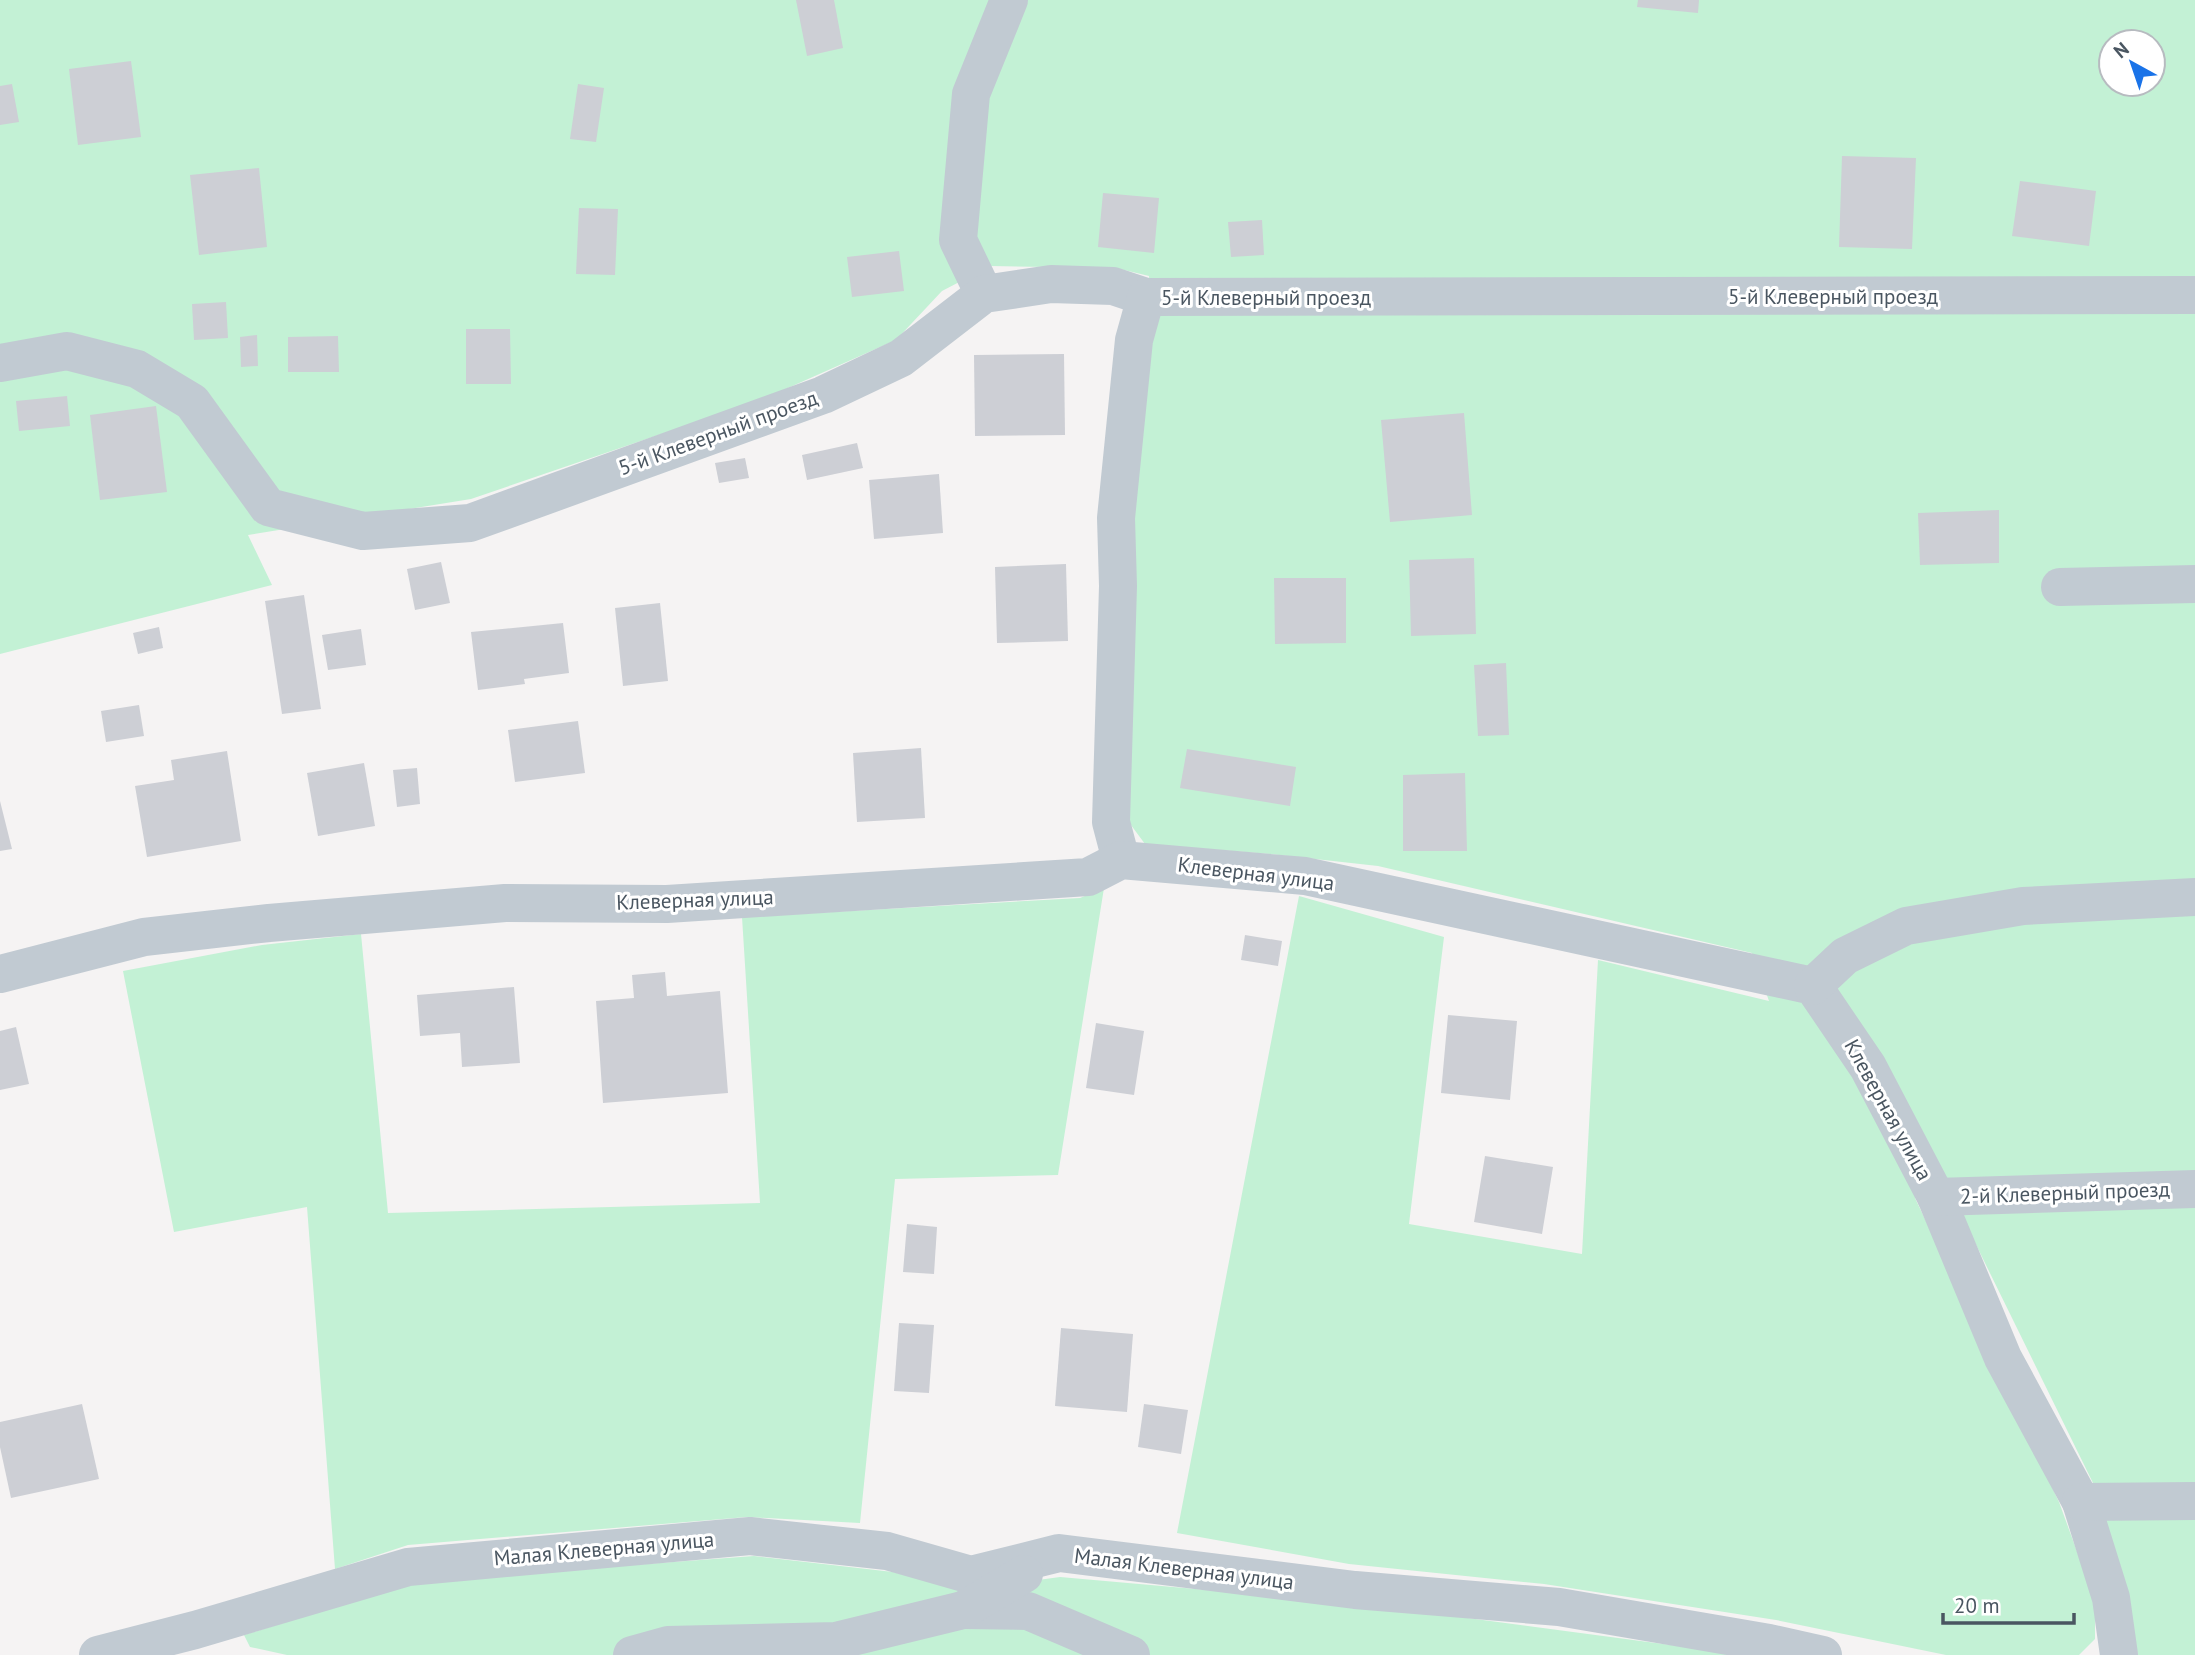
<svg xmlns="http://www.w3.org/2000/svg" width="2195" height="1655" viewBox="0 0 2195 1655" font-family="'PT Sans',sans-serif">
<rect width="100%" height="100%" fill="#f5f3f3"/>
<g fill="#c3f1d5" fill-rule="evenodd">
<path d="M0,0H2195V1655H2138L2094,1485L1958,1208L1915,1198L2059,1502L2095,1601V1639L2079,1655H1946L1776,1620L1544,1584L1349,1564L1177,1533L1299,896L1444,937L1409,1224L1582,1254L1598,960L1769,1001L1752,953L1378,866L1270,854L1145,844L1125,817L1133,514L1150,336L1149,276L1116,268L990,266L942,291L896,340L761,400L471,499L248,535L272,585L0,654ZM2111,42H2153V84H2111Z"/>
<path d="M1104,888L1058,1175L895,1179L860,1523L747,1517L408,1545L335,1569L307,1207L174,1232L123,971L262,945L361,934L388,1213L760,1203L742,917L1080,898Z"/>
<path d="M754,1556L893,1572L964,1590L1060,1577L1355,1603L1746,1655H287L250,1647L244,1635L417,1581Z"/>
</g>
<g fill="#cdcfd5">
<path d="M796,0H834L843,48L807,56Z"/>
<path d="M1638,0H1699L1698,13L1637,7Z"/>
<path d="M131,61L141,137L78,145L69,69Z"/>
<path d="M12,84L19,122L0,125V86Z"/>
<path d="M578,84L604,88L596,142L570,139Z"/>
<path d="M1842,156L1916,158L1912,249L1839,247Z"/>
<path d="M259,168L267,247L199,255L190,175Z"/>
<path d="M2020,181L2096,191L2089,246L2012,236Z"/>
<path d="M1103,193L1159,198L1154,253L1098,247Z"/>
<path d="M579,208L618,209L615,275L576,274Z"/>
<path d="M1262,220L1264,255L1231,257L1228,222Z"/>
<path d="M899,251L904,291L852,297L847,257Z"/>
<path d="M226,302L228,338L194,340L192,304Z"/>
<path d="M466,329H510L511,384H466Z"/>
<path d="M257,335L258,366L241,367L240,337Z"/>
<path d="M338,336L339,372H288V337Z"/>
<path d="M1064,354L1065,435L975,436L974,355Z"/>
<path d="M67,396L70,426L19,431L16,401Z"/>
<path d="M156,406L167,492L100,500L90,415Z"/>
<path d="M1464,413L1472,515L1390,522L1381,420Z"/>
<path d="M857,443L863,468L807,480L802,455Z"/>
<path d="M745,458L749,478L719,483L715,463Z"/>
<path d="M939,474L943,533L874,539L869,480Z"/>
<path d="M1999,510V563L1920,565L1918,513Z"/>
<path d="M1474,558L1476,634L1411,636L1409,560Z"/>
<path d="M441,562L450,603L415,610L407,569Z"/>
<path d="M1066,564L1068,641L997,643L995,567Z"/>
<path d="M1274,578H1346V643L1275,644Z"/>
<path d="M304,595L321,709L282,714L265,601Z"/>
<path d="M660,603L668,681L623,686L615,608Z"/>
<path d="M563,623L569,673L524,679L525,684L478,690L471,632Z"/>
<path d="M159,627L163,648L138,654L133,633Z"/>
<path d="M361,629L366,665L328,670L322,635Z"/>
<path d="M1506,663L1509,735L1478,736L1474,665Z"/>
<path d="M139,705L144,736L106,742L101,711Z"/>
<path d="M578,721L585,773L515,782L508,730Z"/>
<path d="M921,748L925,818L857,822L853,753Z"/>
<path d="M1187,749L1296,767L1290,806L1180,788Z"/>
<path d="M227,751L241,841L147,857L135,786L174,780L171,760Z"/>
<path d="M364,763L375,826L318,836L307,773Z"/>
<path d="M417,768L420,804L397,807L393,770Z"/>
<path d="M1465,773L1467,851H1403V775Z"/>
<path d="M0,801L12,849L0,851Z"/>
<path d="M1245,935L1282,941L1278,966L1241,960Z"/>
<path d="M665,972L667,996L720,991L728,1093L603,1103L596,1001L634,998L632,975Z"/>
<path d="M514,987L520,1063L462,1067L460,1033L420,1036L417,995Z"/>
<path d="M1448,1015L1517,1021L1510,1100L1441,1093Z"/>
<path d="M1096,1023L1144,1031L1134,1095L1086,1088Z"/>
<path d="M16,1027L29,1084L0,1090V1031Z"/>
<path d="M1485,1156L1553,1167L1542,1234L1474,1222Z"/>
<path d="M907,1224L937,1227L934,1274L903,1272Z"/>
<path d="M899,1323L934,1325L929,1393L894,1391Z"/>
<path d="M1061,1328L1133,1334L1127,1412L1055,1406Z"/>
<path d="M82,1404L99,1479L11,1498L0,1447V1422Z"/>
<path d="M1144,1404L1188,1410L1181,1454L1138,1447Z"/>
</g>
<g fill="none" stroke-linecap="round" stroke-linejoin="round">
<g stroke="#c1cad2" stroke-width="38">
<path d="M984,294L958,240L971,94L1009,0"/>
<path d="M0,363L67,351L137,369L192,402L268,507L363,531L470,523L823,395L901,358L984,294L1051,284L1113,286L1146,297L2195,295"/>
<path d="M2060,587L2195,584"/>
<path d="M1121,860L1111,822L1118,586L1116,518L1134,340L1146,297"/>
<path d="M0,974L144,937L269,923L505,903L667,904L1088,877L1121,860L1305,876L1813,986L1868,1067L1936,1197L2003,1358L2081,1502L2111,1598L2119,1655"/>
<path d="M1813,986L1845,956L1906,926L2023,906L2195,897"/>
<path d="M1936,1197L2195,1189"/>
<path d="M2081,1502L2195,1501"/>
<path d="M963,1610L1028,1611L1131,1655"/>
<path d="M98,1655L195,1630L408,1567L750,1536L887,1551L971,1575L1059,1553L1355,1590L1559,1607L1769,1643L1823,1655"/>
<path d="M632,1655L668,1645L836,1641L963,1610L1024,1574"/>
</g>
</g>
<g text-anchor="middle" stroke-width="6" stroke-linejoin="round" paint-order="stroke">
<g font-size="21" fill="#4a5661" stroke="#fff">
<text x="1833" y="304">5-й Клеверный проезд</text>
<text x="1266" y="305">5-й Клеверный проезд</text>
<text transform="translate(718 433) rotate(-20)" y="7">5-й Клеверный проезд</text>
<text transform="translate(1256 874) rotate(7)" y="7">Клеверная улица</text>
<text transform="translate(695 900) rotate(-2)" y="7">Клеверная улица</text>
<text transform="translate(1888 1110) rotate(61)" y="7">Клеверная улица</text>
<text transform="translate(2065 1193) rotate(-2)" y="7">2-й Клеверный проезд</text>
<text transform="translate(604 1549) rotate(-5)" y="7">Малая Клеверная улица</text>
<text transform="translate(1184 1569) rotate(7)" y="7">Малая Клеверная улица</text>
</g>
</g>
<g transform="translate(2132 63) rotate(320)"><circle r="33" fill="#ffffff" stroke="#b7bbc0" stroke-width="2"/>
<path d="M0-5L12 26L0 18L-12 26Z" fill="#1a73e8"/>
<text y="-10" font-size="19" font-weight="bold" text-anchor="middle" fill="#4a5661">N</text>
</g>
<path d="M1943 1613v10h131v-10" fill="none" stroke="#4a5661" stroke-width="3.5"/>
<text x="1954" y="1613" font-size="21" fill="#4a5661" stroke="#ffffff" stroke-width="5" paint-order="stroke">20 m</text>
</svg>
